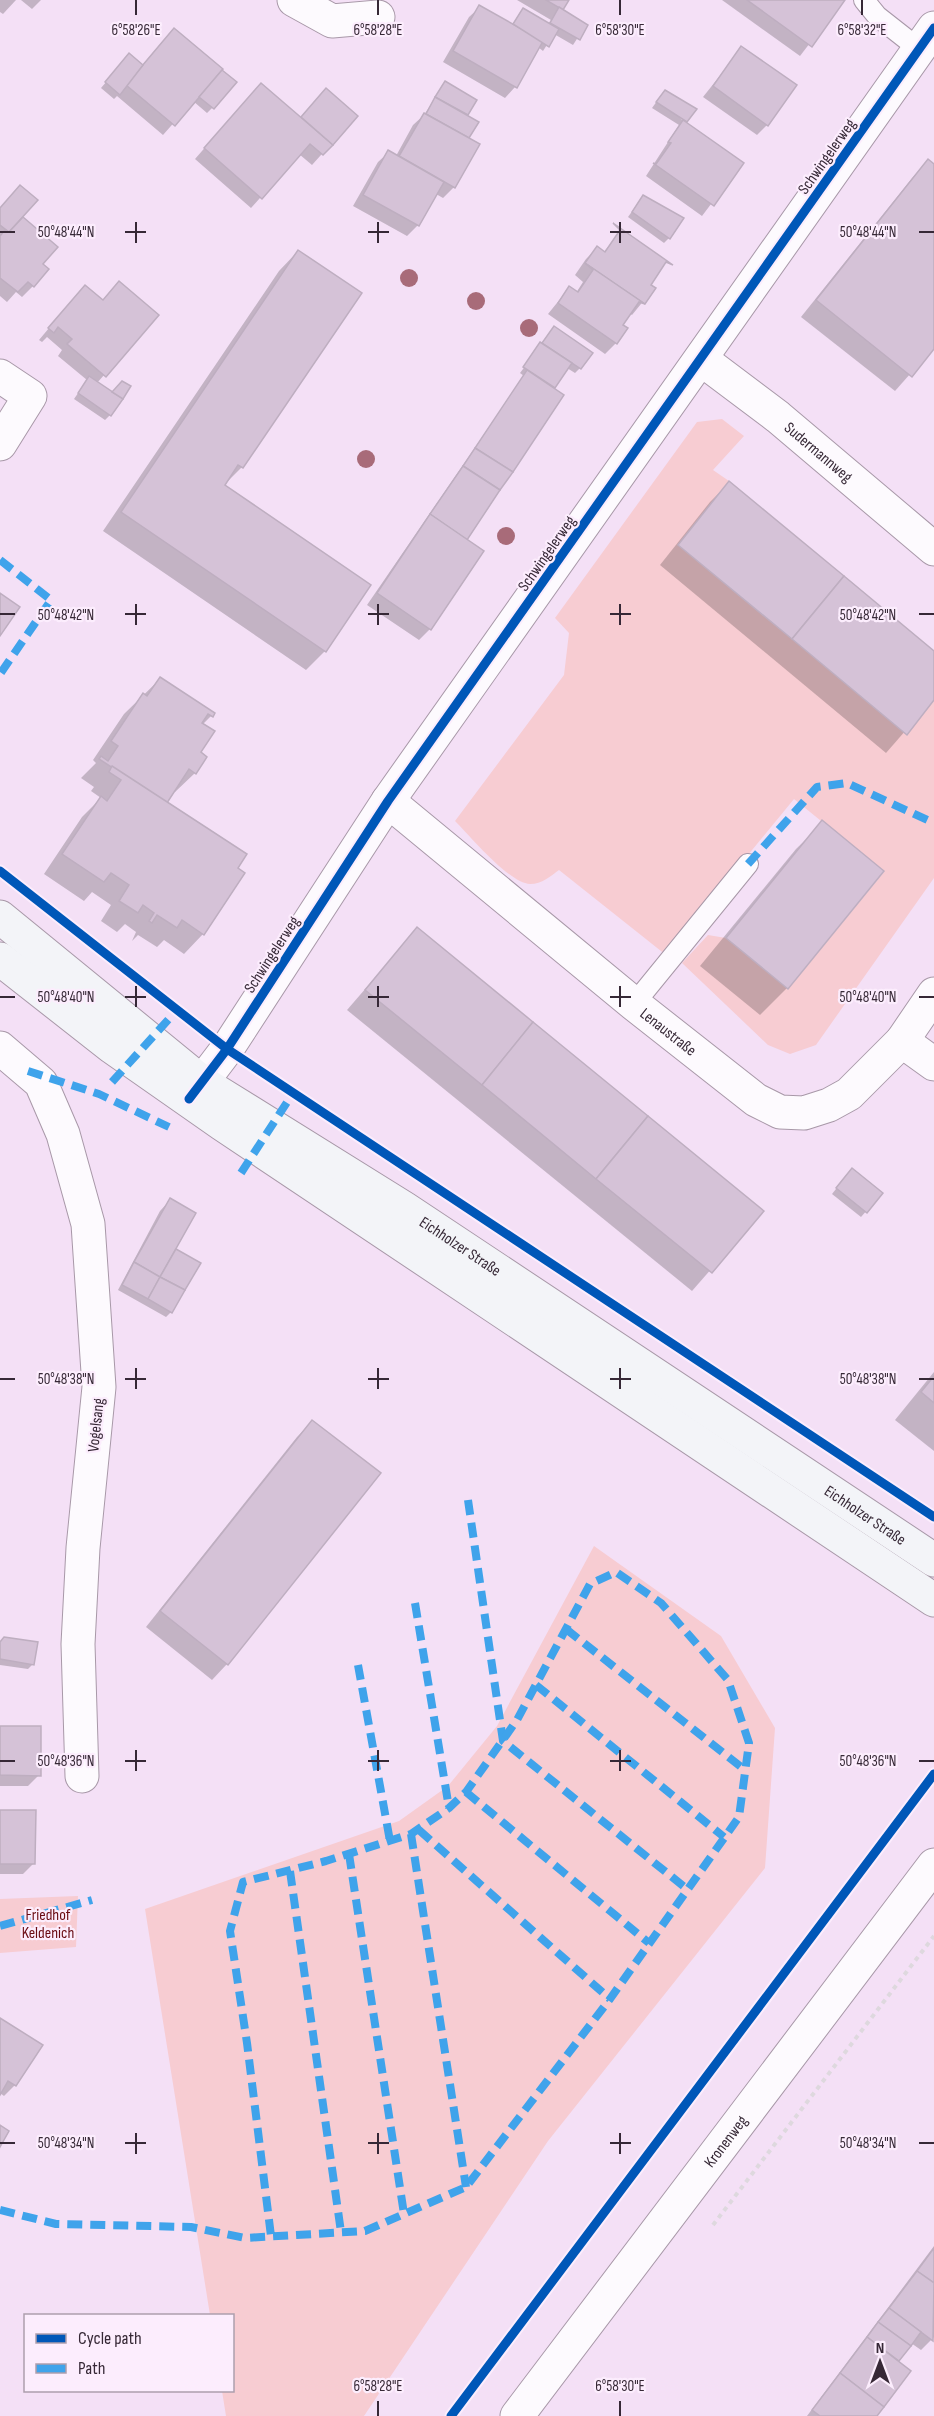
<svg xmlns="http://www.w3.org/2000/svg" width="934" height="2416" viewBox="0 0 934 2416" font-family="'Sofia Sans Condensed',sans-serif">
<rect width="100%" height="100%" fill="#f4e0f6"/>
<g fill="#f7ccd2">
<path d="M722,419L744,436L713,470L729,481L678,545L907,734L934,700V878L816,1045L790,1054L768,1045L682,963L708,935L726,938L788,989L884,872L794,799L666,955L559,870C551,876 542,884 530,884C510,884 470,836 455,821L564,675L569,633L555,618L697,422Z"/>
<path d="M594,1546L721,1636L775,1728L765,1868L548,2141L364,2416H226L222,2391L232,2390V2316L210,2315L145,1909L399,1821L448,1786L497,1726Z"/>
<path d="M78,1896L76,1947L0,1953V1899Z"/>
</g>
<g fill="#0003">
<path d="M0,0H16L3,14L0,12Z"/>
<path d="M21,0H41L32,9Z"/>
<path d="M517,0H567L561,11L586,25L573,45L554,34L543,51L538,47L515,87L505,98L443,62L469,17L480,7L512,25L523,10L548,24L551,20Z"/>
<path d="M722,0H843L800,56Z"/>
<path d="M163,41L213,107L207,113L193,101L163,135L117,96L114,99L101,88L124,61L142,66Z"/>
<path d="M742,48L767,125L757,135L703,97Z"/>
<path d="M445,83L475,100L466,116L468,137L478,145L454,187L443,198L436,194L418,225L407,236L353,206L378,162L389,152L396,156L413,125L424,115Z"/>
<path d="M321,95L356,116L312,165L299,154L251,208L195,159L250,96L300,119Z"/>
<path d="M660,97L685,123L742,163L702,216L646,176L679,125L652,108Z"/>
<path d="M928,161L934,166V347L895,391L801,317L913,177Z"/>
<path d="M643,196L669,238L664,243L628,217Z"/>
<path d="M0,210L21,216L56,247L41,264L47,270L33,286L22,297L16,292L7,302L0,296Z"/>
<path d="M621,231L649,285L654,288L632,315L629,313L621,325L616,343L605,354L548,314L569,288L576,293L583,282L575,275L586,259L597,248L603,253Z"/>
<path d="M298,251L360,293L242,467L223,486L325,651L306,670L103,531L279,271Z"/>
<path d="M75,297L157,315L97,383L110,415L105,420L74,399L87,380L58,356L62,350L47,337L42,342L39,340Z"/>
<path d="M554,328L580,368L575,373L567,368L553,389L465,540L430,629L419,640L367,605L524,376L520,373Z"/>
<path d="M729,483L934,653V698L886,753L660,565L710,502Z"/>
<path d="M160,679L213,714L202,725L195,773L175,792L173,790L166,802L203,934L184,954L164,940L157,947L138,935L132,941L136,932L125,924L117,932L101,921L111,905L92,892L84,901L44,874L82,817L101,798L91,791L94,787L81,778L96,763L93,760L124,714Z"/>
<path d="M823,823L882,872L787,988L760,1015L700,966L796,849Z"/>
<path d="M417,929L762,1211L692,1291L347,1010Z"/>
<path d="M847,1175L881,1194L861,1217L832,1194Z"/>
<path d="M170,1200L171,1255L176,1251L171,1312L166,1317L118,1290L160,1211Z"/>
<path d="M934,1372V1451L895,1420Z"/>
<path d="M312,1422L227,1664L212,1680L146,1627L297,1437Z"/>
<path d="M0,1643L33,1664L28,1669L0,1665Z"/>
<path d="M0,1728L39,1775L28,1786H0Z"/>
<path d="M0,1811L34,1863L23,1874H0Z"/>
<path d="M0,2019L15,2085L4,2096L0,2093Z"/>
<path d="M934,2246V2337L921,2350L911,2343L896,2362L875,2416H807Z"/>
</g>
<g fill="#d5c2d7" stroke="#beaec0" stroke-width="1.5">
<path d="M546,0H569L563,10Z"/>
<path d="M747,0H845L812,47Z"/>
<path d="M479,5L543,41L517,88L453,51Z"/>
<path d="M559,7L588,25L580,40L550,23Z"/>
<path d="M523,8L559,29L549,47L513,24Z"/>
<path d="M174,28L223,69L175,126L126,85Z"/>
<path d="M741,46L797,85L768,126L713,86Z"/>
<path d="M129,53L143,65L120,95L105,82Z"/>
<path d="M222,70L237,82L214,109L199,97Z"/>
<path d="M445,81L477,100L468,115L435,97Z"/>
<path d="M261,83L333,145L323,155L310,144L262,199L204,148Z"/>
<path d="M326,88L358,116L333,145L301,117Z"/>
<path d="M665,90L697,109L687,122L656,102Z"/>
<path d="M435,97L479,122L469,138L426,114Z"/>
<path d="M424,113L480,144L455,188L399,156Z"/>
<path d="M683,120L744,163L714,206L653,163L656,164L671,143L668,142Z"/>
<path d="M388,150L444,182L419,226L363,195Z"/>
<path d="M928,159L934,164V349L912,377L816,300Z"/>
<path d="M20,185L38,200L9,232L0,225V208Z"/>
<path d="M643,195L684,218L670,239L632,212Z"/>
<path d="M23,217L58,247L43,264L49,269L34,287L28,282L18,292L0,278V236L5,230L9,232Z"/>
<path d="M613,223L673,265L666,262L651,285L656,288L645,304L585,263L597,246L605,252L620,230Z"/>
<path d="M298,250L362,293L243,468L238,465L225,485L371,585L326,652L121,512Z"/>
<path d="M585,263L645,304L639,302L623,325L628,328L617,344L558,303L569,286L578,292L593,270Z"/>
<path d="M119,281L159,315L106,377L67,344L72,339L58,327L54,333L48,328L85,285L103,300Z"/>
<path d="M554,326L593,353L581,369L542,343Z"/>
<path d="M540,342L572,363L555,388L523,367Z"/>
<path d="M527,370L564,395L513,472L475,448Z"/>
<path d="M89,376L123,399L111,416L78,393Z"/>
<path d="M122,381L131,386L123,399L112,392Z"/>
<path d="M475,448L513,472L500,490L463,466Z"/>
<path d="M463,466L500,490L467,540L430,514Z"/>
<path d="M729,481L844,576L792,639L678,545Z"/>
<path d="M430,514L484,551L431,630L377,593Z"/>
<path d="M844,576L934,651V700L907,735L792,639Z"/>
<path d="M0,593L20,607L0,636Z"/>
<path d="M160,677L215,713L213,717L208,714L202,723L215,731L201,752L207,757L196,774L189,769L167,803L99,759L101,756L108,761L118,746L111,741L143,693L147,696Z"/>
<path d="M112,766L247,854L238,868L245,873L204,935L182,920L177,928L157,915L152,923L149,921L154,913L143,905L138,913L119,901L129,885L111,873L104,882L62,854L101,796L107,801L121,780L109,772Z"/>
<path d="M822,820L884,871L788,989L726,938Z"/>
<path d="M417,927L533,1022L482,1085L365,990Z"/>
<path d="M533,1022L648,1116L596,1179L482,1085Z"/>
<path d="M648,1116L764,1211L712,1273L596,1179Z"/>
<path d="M852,1168L883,1193L867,1213L836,1188Z"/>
<path d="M170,1198L196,1213L160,1277L134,1262Z"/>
<path d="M176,1249L201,1263L185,1290L160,1277Z"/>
<path d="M134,1262L160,1277L148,1299L122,1285Z"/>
<path d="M160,1277L185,1290L172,1313L148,1299Z"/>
<path d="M934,1376V1403L921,1392Z"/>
<path d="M312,1420L381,1473L228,1665L160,1611Z"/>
<path d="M4,1637L38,1642L34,1665L0,1659V1642Z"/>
<path d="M0,1726H41V1776L0,1775Z"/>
<path d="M0,1810H36L35,1864H0Z"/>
<path d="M0,2018L43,2045L16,2086L8,2081L0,2095Z"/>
<path d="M0,2125L9,2131L0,2147Z"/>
<path d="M934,2248V2283L917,2271Z"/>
<path d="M917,2271L934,2283L933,2341L889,2308Z"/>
<path d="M889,2308L921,2332L911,2346L878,2322Z"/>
<path d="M878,2322L911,2346L899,2361L867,2337Z"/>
<path d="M867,2337L911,2371L884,2407L840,2373Z"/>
<path d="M840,2373L884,2407L877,2416H820L812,2410Z"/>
</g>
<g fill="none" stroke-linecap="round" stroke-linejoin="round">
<defs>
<g id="service">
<path d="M864,0L877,16L919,49"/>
<path d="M634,1004L748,864"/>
</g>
<g id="minor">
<path d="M294,0L332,21L378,17"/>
<path id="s1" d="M701,359L778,417L934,549"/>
<path d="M0,376L30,396L0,444"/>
<path id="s2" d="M388,801L634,1004L756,1100L780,1112L804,1113L829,1105L849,1094L902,1041L934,1064"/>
<path d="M902,1041L934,994"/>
<path d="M0,1048L41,1083L63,1134L88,1224L99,1387L83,1548L78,1644L82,1776"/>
<path d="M189,1099L227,1049L388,801L934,28"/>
<path id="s3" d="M517,2416L934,1865"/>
</g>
<g id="secondary">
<path id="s4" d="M0,917L203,1083L404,1208L934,1560"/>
<path d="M0,959L112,1047L222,1124L934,1600"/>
</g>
</defs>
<use href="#service" stroke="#a898a8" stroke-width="22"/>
<use href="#minor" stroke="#a898a8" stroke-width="35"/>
<use href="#secondary" stroke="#a898a8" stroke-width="35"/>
<path stroke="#ded8de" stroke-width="4" stroke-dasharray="4.5 4.5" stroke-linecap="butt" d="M713,2225L934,1936"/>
<use href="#service" stroke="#fdfafe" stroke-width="20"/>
<use href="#minor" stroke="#fdfafe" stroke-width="33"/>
<use href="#secondary" stroke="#f3f4f8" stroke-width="33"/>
<g stroke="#3fa3eb" stroke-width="8" stroke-dasharray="15 8" stroke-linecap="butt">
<path d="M0,560L51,600L0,674"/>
<path d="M748,864L817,787L847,783L934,823"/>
<path d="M28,1071L99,1094L169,1127"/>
<path d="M112,1082L177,1010"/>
<path d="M241,1173L293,1093"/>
<path d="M468,1500L503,1741L687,1889"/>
<path d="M415,1603L449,1808"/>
<path d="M566,1629L745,1770"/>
<path d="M358,1665L390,1841"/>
<path d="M536,1685L724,1837"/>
<path d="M466,1792L649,1943"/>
<path d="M419,1830L610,1999"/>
<path d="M411,1834L466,2187"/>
<path d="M349,1854L404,2214"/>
<path d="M290,1871L341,2232"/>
<path d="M0,1926L92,1900"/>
<path d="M0,2210L56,2224L191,2227L245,2238L365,2231L466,2187L610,1999L739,1817L749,1743L728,1680L661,1603L616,1572L590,1584L517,1720L466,1792L449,1808L411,1834L326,1861L243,1882L230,1931L247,2043L271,2236"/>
</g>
<defs>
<g id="cycleway">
<path d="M0,871L227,1049L934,1517"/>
<path d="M189,1099L227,1049L388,801L934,28"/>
<path d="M451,2416L934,1774"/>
</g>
</defs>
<use href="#cycleway" stroke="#fcedfd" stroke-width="13"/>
<use href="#cycleway" stroke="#0057b8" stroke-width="9"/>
</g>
<g fill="#a86b79">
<circle cx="409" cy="278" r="9"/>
<circle cx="476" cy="301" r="9"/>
<circle cx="529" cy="328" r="9"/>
<circle cx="366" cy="459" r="9"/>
<circle cx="506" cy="536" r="9"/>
</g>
<path fill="none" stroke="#362836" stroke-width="2" d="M136,0V15M378,0V15M620,0V15M862,0V15M136,222V243M378,222V243M620,222V243M0,232H15M125,232H146M368,232H389M610,232H631M919,232H934M136,604V625M378,604V625M620,604V625M0,614H15M125,614H146M368,614H389M610,614H631M919,614H934M136,986V1007M378,986V1007M620,986V1007M0,997H15M125,997H146M368,997H389M610,997H631M919,997H934M136,1368V1389M378,1368V1389M620,1368V1389M0,1379H15M125,1379H146M368,1379H389M610,1379H631M919,1379H934M136,1750V1771M378,1750V1771M620,1750V1771M0,1761H15M125,1761H146M368,1761H389M610,1761H631M919,1761H934M136,2133V2154M378,2133V2154M620,2133V2154M0,2143H15M125,2143H146M368,2143H389M610,2143H631M919,2143H934M378,2401V2416M620,2401V2416"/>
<g text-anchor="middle" stroke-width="4.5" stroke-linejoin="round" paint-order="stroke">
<g font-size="16" fill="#362836" stroke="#fcedfd">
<text transform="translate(826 156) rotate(-55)" y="6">Schwingelerweg</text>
<text dy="6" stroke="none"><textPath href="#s1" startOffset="150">Sudermannweg</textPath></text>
<text transform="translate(546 553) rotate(-55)" y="6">Schwingelerweg</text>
<text transform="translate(271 954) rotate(-57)" y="6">Schwingelerweg</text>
<text dy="6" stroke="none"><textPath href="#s2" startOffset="363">Lenaustraße</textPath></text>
<text dy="6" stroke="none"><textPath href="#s4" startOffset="567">Eichholzer Straße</textPath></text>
<text transform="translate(95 1425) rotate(-84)" y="6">Vogelsang</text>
<text dy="6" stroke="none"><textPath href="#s4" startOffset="1053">Eichholzer Straße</textPath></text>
<text dy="6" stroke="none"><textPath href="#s3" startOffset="345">Kronenweg</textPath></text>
</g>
<g font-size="16" fill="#6a0b13" stroke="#fcedfd">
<text x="48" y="1920">Friedhof<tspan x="48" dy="18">Keldenich</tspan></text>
</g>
</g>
<g font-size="15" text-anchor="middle" fill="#362836" stroke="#fcedfd" stroke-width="4.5" stroke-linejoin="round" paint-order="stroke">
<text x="136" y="35">6°58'26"E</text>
<text x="378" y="35">6°58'28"E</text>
<text x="620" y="35">6°58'30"E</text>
<text x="862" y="35">6°58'32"E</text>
<text x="66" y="237">50°48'44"N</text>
<text x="868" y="237">50°48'44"N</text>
<text x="66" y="620">50°48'42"N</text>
<text x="868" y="620">50°48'42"N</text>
<text x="66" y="1002">50°48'40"N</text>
<text x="868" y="1002">50°48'40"N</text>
<text x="66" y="1384">50°48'38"N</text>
<text x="868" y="1384">50°48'38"N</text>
<text x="66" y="1766">50°48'36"N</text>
<text x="868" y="1766">50°48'36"N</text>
<text x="66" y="2148">50°48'34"N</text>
<text x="868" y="2148">50°48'34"N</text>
<text x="378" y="2391">6°58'28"E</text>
<text x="620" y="2391">6°58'30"E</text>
</g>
<rect x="24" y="2314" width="210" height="78" fill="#fcedfd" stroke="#ad9ead" stroke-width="1.5"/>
<rect x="36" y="2334" width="30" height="9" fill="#0057b8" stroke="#ad9ead" stroke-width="1.5"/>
<text x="78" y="2344" font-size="18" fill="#362836">Cycle path</text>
<rect x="36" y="2364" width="30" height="9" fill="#3fa3eb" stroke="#ad9ead" stroke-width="1.5"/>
<text x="78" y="2374" font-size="18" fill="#362836">Path</text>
<g transform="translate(880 2362)" stroke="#fcedfd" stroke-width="4.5" paint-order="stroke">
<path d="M0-4.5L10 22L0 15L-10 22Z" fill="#362836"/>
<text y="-9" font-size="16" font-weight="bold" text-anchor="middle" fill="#362836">N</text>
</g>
</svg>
